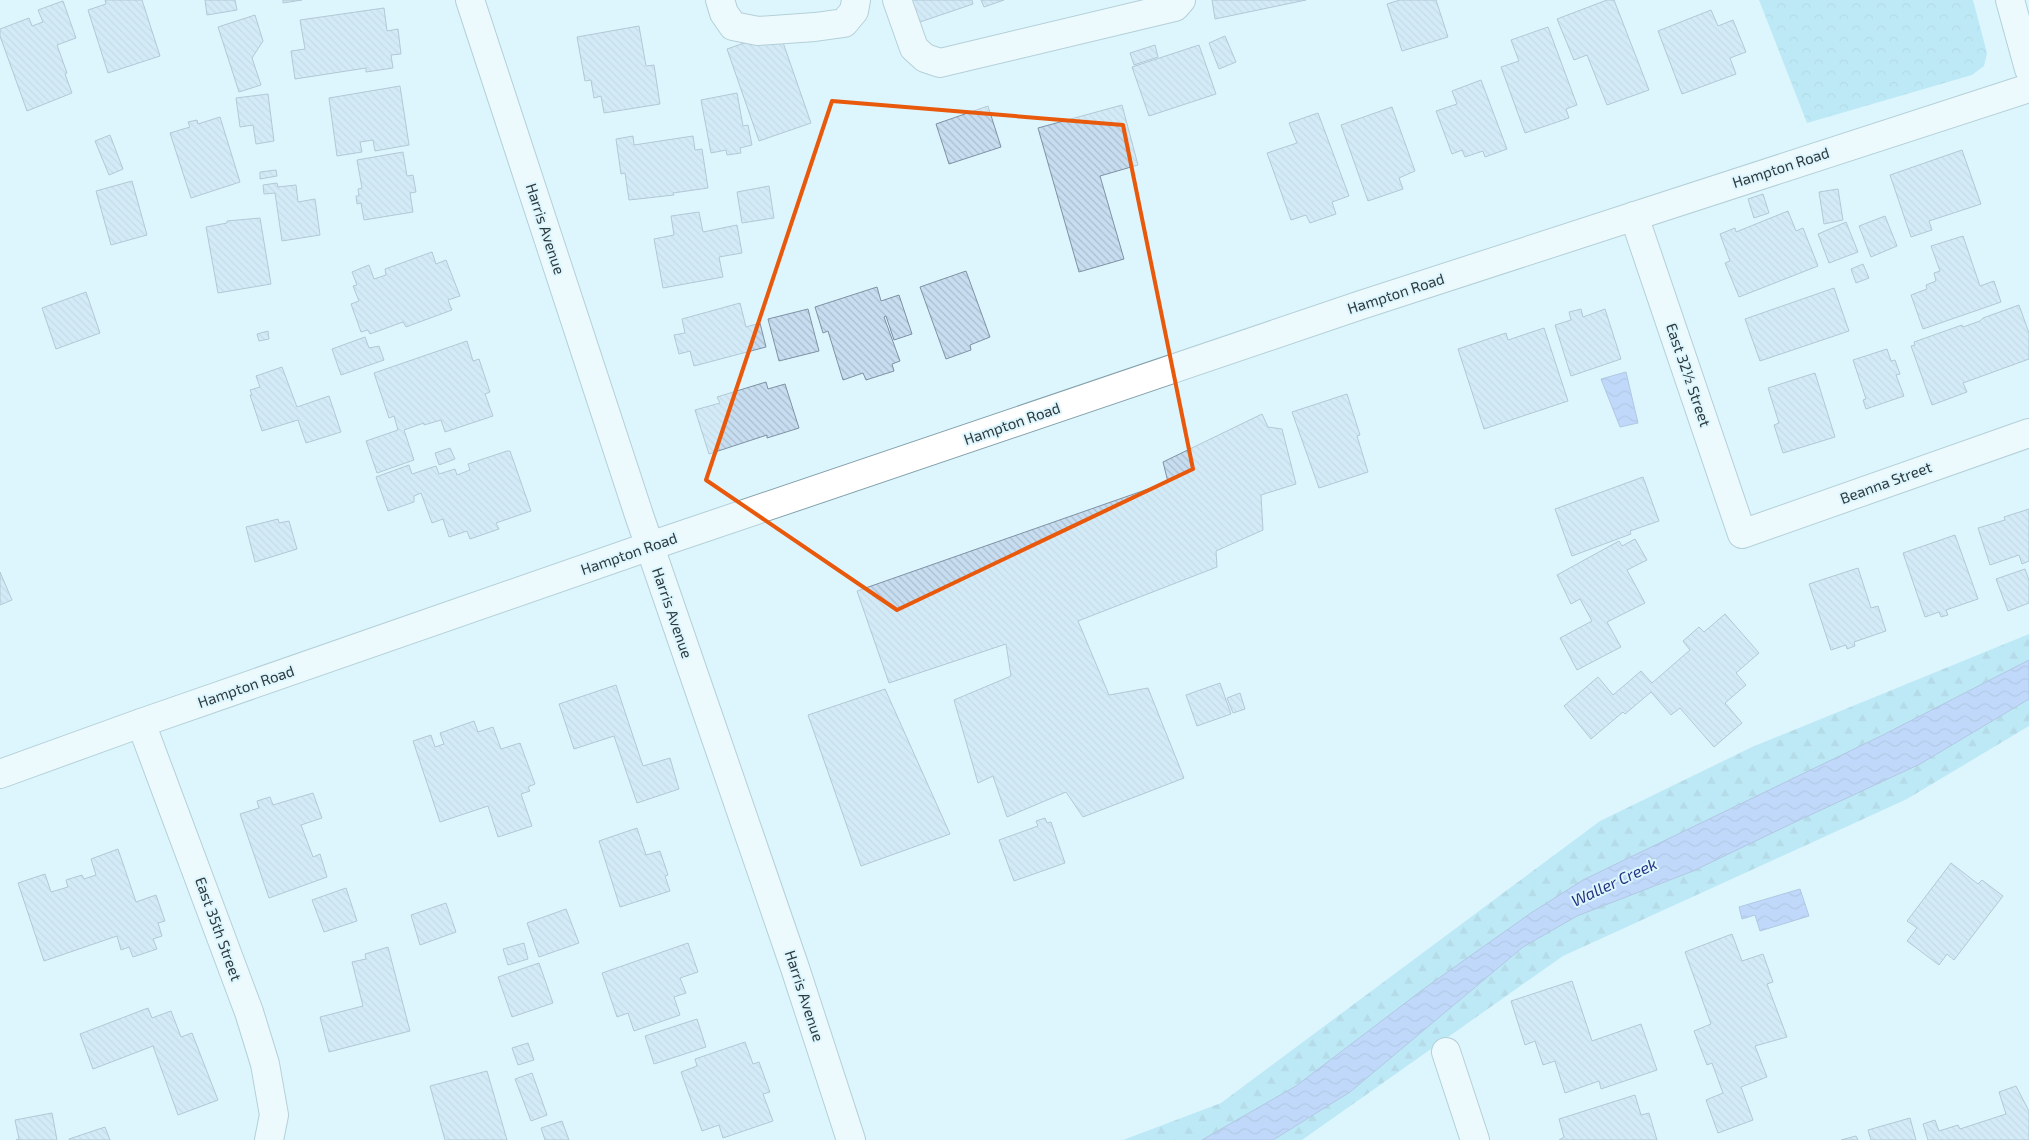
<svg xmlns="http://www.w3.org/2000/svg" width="2029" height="1140" viewBox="0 0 2029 1140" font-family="'Exo 2',sans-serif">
<defs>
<pattern id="forest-firs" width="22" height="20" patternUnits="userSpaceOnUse" patternTransform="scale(1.25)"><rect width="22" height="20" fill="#98d9ed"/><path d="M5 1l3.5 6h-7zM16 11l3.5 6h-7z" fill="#83bbcc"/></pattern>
<pattern id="park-crowns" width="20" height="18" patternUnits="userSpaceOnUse" patternTransform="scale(1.25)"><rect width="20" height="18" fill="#98d9ed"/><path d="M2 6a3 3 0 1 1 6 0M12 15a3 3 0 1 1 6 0" fill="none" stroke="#83bbcc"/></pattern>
<pattern id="water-waves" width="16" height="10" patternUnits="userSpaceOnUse" patternTransform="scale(1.25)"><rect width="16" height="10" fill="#9eb5f8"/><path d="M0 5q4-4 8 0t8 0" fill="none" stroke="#8194ca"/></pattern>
<pattern id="building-back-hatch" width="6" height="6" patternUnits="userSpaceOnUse" patternTransform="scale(1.25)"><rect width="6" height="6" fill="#c7ddf0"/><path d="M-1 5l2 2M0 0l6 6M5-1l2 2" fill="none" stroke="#abbecf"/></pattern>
</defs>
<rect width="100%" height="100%" fill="#ddf6fe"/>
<path fill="url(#forest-firs)" d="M2029,634V726L1907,799L1563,956L1302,1140H1123L1221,1103L1600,821L1752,747Z"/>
<path fill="url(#park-crowns)" d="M1759,0H1973L1987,53L1984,66L1972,75L1807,123Z"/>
<g fill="url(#water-waves)" stroke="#7c90c0">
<path d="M1626,372L1638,423L1620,427L1601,379Z"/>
<path d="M2029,660V699L1920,764L1793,823L1693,871L1577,916L1523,947L1350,1092L1273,1140H1202L1296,1086L1425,988L1531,913L1583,880L1881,736Z"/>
<path d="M1800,889L1809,916L1760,931L1755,915L1742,919L1739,907Z"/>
</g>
<g fill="url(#building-back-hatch)" stroke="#7e92a4">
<path d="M105,0H142L160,56L108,73L88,10L106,4Z"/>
<path d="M205,0H235L237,10L207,15Z"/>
<path d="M283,0H302L283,3Z"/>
<path d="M909,0H972L973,4L917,23Z"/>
<path d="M981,0H1004L984,7Z"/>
<path d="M1212,0H1306L1215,19Z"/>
<path d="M1400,0H1436L1448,37L1402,51L1387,4Z"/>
<path d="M1607,0H1614L1649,90L1607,105L1587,55L1574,60L1557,19Z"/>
<path d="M63,1L76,38L57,45L67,73L65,74L72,93L27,111L0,36V29L29,18L32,26L43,22L38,10Z"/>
<path d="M384,8L387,31L398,29L401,54L391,55L393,68L366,72V68L295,79L291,51L305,49L300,20Z"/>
<path d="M1711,10L1718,26L1733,20L1746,52L1730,58L1736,74L1682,94L1658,31Z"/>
<path d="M255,15L263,41L252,58L261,85L239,92L218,27Z"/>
<path d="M639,26L646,66L654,65L660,104L604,113L601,96L594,98L591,80L585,81L577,37Z"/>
<path d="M1548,27L1577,105L1566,109L1569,118L1525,133L1501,67L1519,61L1511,40Z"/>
<path d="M779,31L811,123L759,141L727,49Z"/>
<path d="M1225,36L1236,62L1219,69L1209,43Z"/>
<path d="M1155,45L1158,57L1134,65L1130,53Z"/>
<path d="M1199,45L1216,94L1149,116L1132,67Z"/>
<path d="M1481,80L1507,149L1485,157L1483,151L1465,157L1462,150L1452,154L1436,111L1457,104L1452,91Z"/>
<path d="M400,86L409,145L375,151L373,140L360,142L362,152L337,156L329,98Z"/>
<path d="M737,93L743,126L748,125L752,145L740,148L741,153L727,155L726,150L711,153L701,100Z"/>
<path d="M268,94L274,141L256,144L253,125L240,127L236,98Z"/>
<path d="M1122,105L1138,165L1100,176L1124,259L1079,272L1038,128Z"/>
<path d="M988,106L1001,147L949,164L936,124Z"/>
<path d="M1392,107L1415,171L1399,178L1403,189L1368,201L1341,125Z"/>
<path d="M1318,113L1349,196L1332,202L1336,214L1310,223L1306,215L1291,220L1267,153L1297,143L1289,123Z"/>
<path d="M220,117L240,182L191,198L170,133L190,127L188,122L197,120L198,124Z"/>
<path d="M110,135L123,169L109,175L95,141Z"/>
<path d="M633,136L634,145L693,136L695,150L702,149L708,188L673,193L674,195L629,200L625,173L621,174L616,139Z"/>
<path d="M1962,150L1981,204L1929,221L1932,230L1911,237L1890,175Z"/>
<path d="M403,152L407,176L413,175L416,192L410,193L413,212L364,220L361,203L357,204L356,196H359L358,189L362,188L357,160Z"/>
<path d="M276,170L277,176L260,179V172Z"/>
<path d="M132,181L147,235L111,245L96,191Z"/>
<path d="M277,183L278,187L296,185L298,202L315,199L320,235L282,241L275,193L264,194L263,185Z"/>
<path d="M769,186L774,218L742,223L737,192Z"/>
<path d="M1838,189L1843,220L1824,224L1819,192Z"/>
<path d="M1763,194L1769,213L1754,218L1748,199Z"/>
<path d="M1788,211L1796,231L1803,228L1818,266L1739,297L1725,263L1730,261L1720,234L1735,228L1736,232Z"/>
<path d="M699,212L703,232L737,225L742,253L719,257L723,277L663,288L654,239L674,235L671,216Z"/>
<path d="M1885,216L1897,246L1871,257L1859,226Z"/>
<path d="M260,218L271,284L218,293L206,227L227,223V221Z"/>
<path d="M1846,222L1858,252L1829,263L1818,234Z"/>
<path d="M1963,236L1980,286L1994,281L2001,302L1923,329L1911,295L1927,289L1926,285L1936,281L1934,273L1940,271L1931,246Z"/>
<path d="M432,252L436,264L446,260L460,296L448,300L452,310L406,327L403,322L370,334L368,330L361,332L351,304L359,301L353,286L357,285L352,272L369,265L374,279L386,275L385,269Z"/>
<path d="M1863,264L1869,278L1856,283L1851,269Z"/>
<path d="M966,271L990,337L970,345L971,350L946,359L920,287Z"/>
<path d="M877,287L881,301L899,295L912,334L894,340L886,316L884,317L900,361L892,364L894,371L866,380L863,373L843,380L828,331L823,333L815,307Z"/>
<path d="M1834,288L1849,331L1760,361L1745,319Z"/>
<path d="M86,292L100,333L56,349L42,308Z"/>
<path d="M740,303L746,327L760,323L766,347L694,366L690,351L679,354L674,335L685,333L682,319Z"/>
<path d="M2019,305L2029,333V359L1963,383L1967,392L1932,405L1911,346L1915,345L1914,342L1962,325L1963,327L1980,321L1983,318Z"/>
<path d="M808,309L819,351L779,361L768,319Z"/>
<path d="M1581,309L1583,317L1605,309L1621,359L1571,376L1555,325L1571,320L1569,312Z"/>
<path d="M1544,328L1568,401L1484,429L1458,349L1506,333L1508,340Z"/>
<path d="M268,331L269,339L259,341L257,334Z"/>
<path d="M365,337L369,348L379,346L384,360L341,375L332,349Z"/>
<path d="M467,341L473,361L479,359L490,392L485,394L493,416L445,432L441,420L424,425V423L404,430L414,460L377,473L366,441L398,430L394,416L389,418L374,373Z"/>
<path d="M1887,349L1891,361L1895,360L1900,374L1896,375L1904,396L1866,409L1863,400L1866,399L1853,360Z"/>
<path d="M282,367L297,407L329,396L341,432L306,443L298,420L262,431L250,395H252L250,390L260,387L256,376Z"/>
<path d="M1815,373L1835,437L1783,453L1774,425L1779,423L1768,388Z"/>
<path d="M766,382L768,389L785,384L799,428L767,438V435L709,454L695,410L720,403L717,397Z"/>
<path d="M1347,394L1360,435L1357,436L1368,472L1319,488L1292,412Z"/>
<path d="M1262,414L1268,427L1282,429L1296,484L1261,495L1263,530L1216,551L1217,567L1078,621L1109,695L1148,688L1184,778L1083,817L1066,792L1007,817L993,776L978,783L954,700L1011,676L1006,644L889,683L857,591L1168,482L1163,462Z"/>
<path d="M450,448L455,459L439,465L435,453Z"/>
<path d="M507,451H510L531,511L496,523L499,529L470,539L467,531L449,537L443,519L432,523L421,493L414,496V502L388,511L376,477L409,465L412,474L436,466L439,474L455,469L457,475L470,470L468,464Z"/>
<path d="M1643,477L1659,521L1630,531L1631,534L1572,556L1555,509Z"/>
<path d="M2029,509V561L2022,564L2019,555L1990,565L1978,528L2005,520L2004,517Z"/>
<path d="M278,519L279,523L289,521L297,549L255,562L246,527Z"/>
<path d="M1955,535L1978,599L1946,610L1948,615L1941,617L1939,612L1925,617L1903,553Z"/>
<path d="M1635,539L1647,560L1627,570L1645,603L1607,622L1621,647L1577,670L1560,638L1592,621L1580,599L1571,604L1557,575L1619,541L1622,546Z"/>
<path d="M1858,568L1871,608L1878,606L1886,631L1854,642L1855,646L1847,649L1846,645L1831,650L1809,584Z"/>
<path d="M2025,569L2029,580V603L2008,611L1996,579Z"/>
<path d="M0,572L12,600L0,605Z"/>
<path d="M1725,614L1759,653L1736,673L1746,685L1725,703L1742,723L1714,747L1680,708L1671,715L1651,692L1625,714L1623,712L1591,739L1564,706L1598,677L1613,695L1641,671L1652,683L1690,650L1683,641L1699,627L1704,632Z"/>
<path d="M1220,683L1231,714L1197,726L1186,695Z"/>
<path d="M616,685L643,766L670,758L679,789L637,803L614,736L574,749L559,704Z"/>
<path d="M885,689L950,834L861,866L808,715Z"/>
<path d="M1240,693L1245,709L1233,713L1227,698Z"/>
<path d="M474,721L478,732L493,727L501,749L520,743L535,784L528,787L530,791L521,794L532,826L498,837L488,806L440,822L413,741L431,735L435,747L444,744L440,733Z"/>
<path d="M313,793L322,818L301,825L313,857L320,854L327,877L269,898L240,814L259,808L257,801L270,797L273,805Z"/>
<path d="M1045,818L1047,823L1051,822L1065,863L1014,881L999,840L1038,826L1036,821Z"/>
<path d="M637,828L646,855L660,851L668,875L665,876L670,891L620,907L599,841Z"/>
<path d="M118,849L136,902L156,895L165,921L158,923L162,936L153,939L157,949L133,957L129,947L121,950L117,936L44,961L18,883L45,874L51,892L68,887L66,880L82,875L84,879L96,875L91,859Z"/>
<path d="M1951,863L1978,884L1982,880L2003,896L1954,960L1947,954L1939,965L1907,941L1917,928L1907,921Z"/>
<path d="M346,888L357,921L324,932L312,900Z"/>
<path d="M446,903L456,932L420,945L411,915Z"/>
<path d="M566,909L579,943L539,957L527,923Z"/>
<path d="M1732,934L1742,961L1763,954L1773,982L1767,984L1787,1037L1755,1046L1767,1077L1741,1087L1753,1120L1718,1133L1706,1100L1723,1093L1712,1063L1707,1065L1694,1031L1711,1024L1685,952Z"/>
<path d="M524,943L528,959L508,965L503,949Z"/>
<path d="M688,943L698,972L680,978L686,993L674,997L680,1015L634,1031L628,1013L617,1017L602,973Z"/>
<path d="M388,947L410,1031L329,1052L320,1017L363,1006L352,962L366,959L365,954Z"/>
<path d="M539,963L553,1003L512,1017L498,977Z"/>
<path d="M1572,981L1592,1041L1641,1024L1657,1070L1601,1089L1599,1081L1565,1093L1555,1061L1543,1065L1535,1041L1525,1045L1511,1001Z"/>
<path d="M148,1008L152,1018L171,1011L181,1037L192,1033L218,1100L178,1115L153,1046L93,1069L80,1034Z"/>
<path d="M697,1019L706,1047L654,1064L645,1036Z"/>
<path d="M745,1042L753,1064L759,1062L770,1092L763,1094L773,1121L723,1138L719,1125L702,1131L681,1072L697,1066L695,1059Z"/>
<path d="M528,1043L534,1060L518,1065L512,1048Z"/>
<path d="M487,1071L507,1140H445L430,1086Z"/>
<path d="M532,1073L547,1115L531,1121L515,1079Z"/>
<path d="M2016,1086L2029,1111V1140H1928L1923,1124L1935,1120L1939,1131L1958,1125L1960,1129L2006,1114L1999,1092Z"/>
<path d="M1635,1095L1641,1115L1649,1113L1657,1140H1559L1564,1137L1559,1119Z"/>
<path d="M52,1113L57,1140H16L19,1139L15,1120Z"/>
<path d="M1910,1118L1916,1140H1871L1868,1130Z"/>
<path d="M562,1121L569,1140H545L541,1128Z"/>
<path d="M105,1127L110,1140H69V1139Z"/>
<path d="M1856,1136L1858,1140H1841Z"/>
</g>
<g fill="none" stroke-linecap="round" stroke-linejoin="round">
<defs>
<g id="minor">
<path d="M470,0L639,515L795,968L851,1140"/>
<path d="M720,0L724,13L733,26L758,31L815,27L844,23L854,11L856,0"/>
<path d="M897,0L914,48L925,58L940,63L1175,7L1181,0"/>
<path d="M2010,0L2029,69"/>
<path d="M1634,216L1742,534L2029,433"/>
<path d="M141,723L249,1012L265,1064L274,1115L269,1140"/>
<path d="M0,774L141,723L650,546L1361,305L2029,88"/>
<path d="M1446,1052L1475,1140"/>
</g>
</defs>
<use href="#minor" stroke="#84a1ab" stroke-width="30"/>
<use href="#minor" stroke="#fff" stroke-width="28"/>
</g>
<path d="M0 0H2029V1140H0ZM832,101L1123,125L1193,469L897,610L706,480Z" fill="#ddf6fe" fill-opacity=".55" fill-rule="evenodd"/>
<path fill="none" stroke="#e8590c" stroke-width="4" stroke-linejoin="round" d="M832,101L1123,125L1193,469L897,610L706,480Z"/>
<g text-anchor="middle" stroke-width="4" stroke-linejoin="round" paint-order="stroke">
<g font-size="15" fill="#2d393d" stroke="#ddf6fe">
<text transform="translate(1781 168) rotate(-18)" y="5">Hampton Road</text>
<text transform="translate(545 229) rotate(72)" y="5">Harris Avenue</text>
<text transform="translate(1396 294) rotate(-18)" y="5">Hampton Road</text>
<text transform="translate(1688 375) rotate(71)" y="5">East 32½ Street</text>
<text transform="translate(1012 424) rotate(-19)" y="5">Hampton Road</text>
<text transform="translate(1886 483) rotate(-20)" y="5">Beanna Street</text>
<text transform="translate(629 554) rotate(-19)" y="5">Hampton Road</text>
<text transform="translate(672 613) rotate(71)" y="5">Harris Avenue</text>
<text transform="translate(246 687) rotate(-19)" y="5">Hampton Road</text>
<text transform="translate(218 929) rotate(70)" y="5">East 35th Street</text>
<text transform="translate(804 996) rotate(72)" y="5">Harris Avenue</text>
</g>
<g font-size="16" font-style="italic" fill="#253582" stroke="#ddf6fe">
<text transform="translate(1614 882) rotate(-25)" y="6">Waller Creek</text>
</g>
</g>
</svg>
